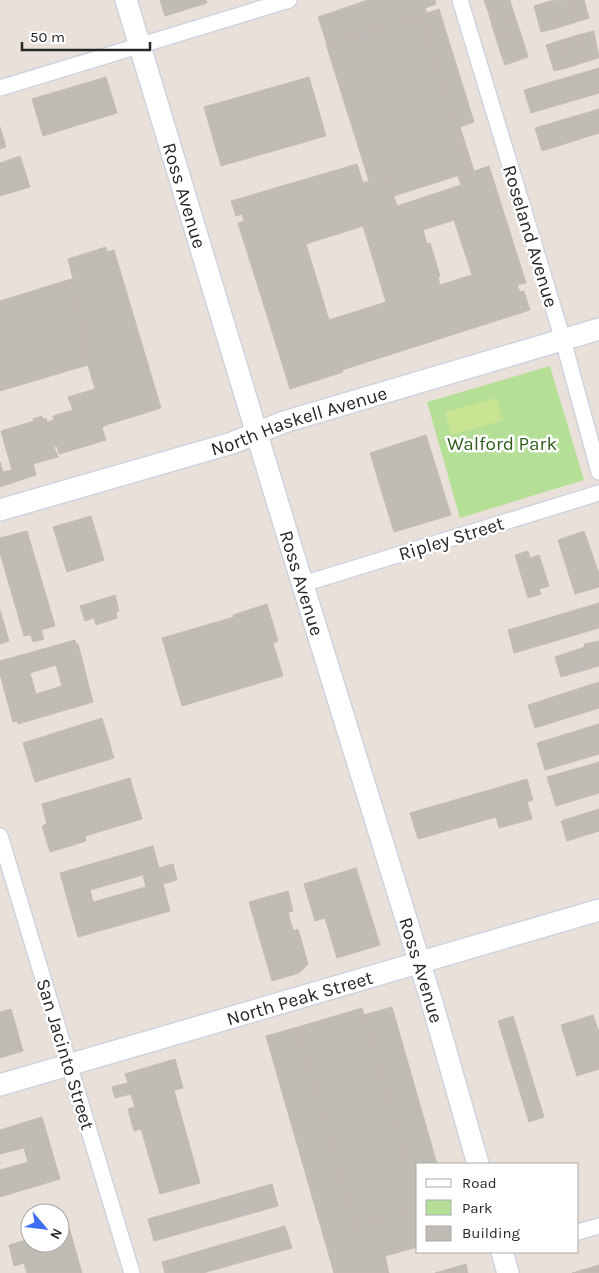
<svg xmlns="http://www.w3.org/2000/svg" width="599" height="1273" viewBox="0 0 599 1273" font-family="Karla,sans-serif">
<rect width="100%" height="100%" fill="#e9e1d9"/>
<path fill="#b5de97" d="M550,366L584,480L460,518L427,402Z"/>
<path fill="#c9e593" d="M496,398L503,420L451,435L445,412Z"/>
<g fill="#c1bbb5" stroke="#c4bcb3" fill-rule="evenodd">
<path d="M160,0H206L207,3L165,16Z"/>
<path d="M368,0H435L436,4L425,8L427,13L439,9L474,122L460,127L474,171L489,166L526,283L517,285L520,292L524,291L530,310L342,370L343,372L290,389L238,223L244,221L242,214L236,216L231,201L357,164L363,183L387,176L397,206L461,185L458,176L469,172L421,15L327,44L318,17ZM454,220L472,275L440,285L438,277L440,276L430,243L427,244L423,230ZM363,226L386,302L329,320L306,244Z"/>
<path d="M484,0H510L511,4L488,11Z"/>
<path d="M567,0H584L589,18L573,23Z"/>
<path d="M567,0L573,23L557,28L550,1Z"/>
<path d="M550,1L557,28L541,32L534,6Z"/>
<path d="M511,4L515,17L492,25L488,11Z"/>
<path d="M421,15L469,172L394,196L387,176L369,181L326,44Z"/>
<path d="M515,17L520,31L496,38L492,25Z"/>
<path d="M520,31L524,44L500,51L496,38Z"/>
<path d="M594,31L599,58L585,62L578,35Z"/>
<path d="M578,35L585,62L570,67L562,40Z"/>
<path d="M562,40L570,67L554,71L546,45Z"/>
<path d="M524,44L528,57L505,65L500,51Z"/>
<path d="M599,68V93L531,113L524,90Z"/>
<path d="M106,77L117,113L43,136L32,99Z"/>
<path d="M309,77L326,136L221,166L204,107Z"/>
<path d="M599,109V133L542,151L535,128Z"/>
<path d="M0,127L6,147L0,149Z"/>
<path d="M20,156L30,187L0,196V163Z"/>
<path d="M106,247L107,252L114,250L161,408L106,425L102,428L106,440L59,454L57,446L54,447L58,457L33,464L36,475L0,487V462L3,472L12,470L1,431L34,421L33,419L42,416V419L46,418L47,422L54,420L53,416L73,410L68,397L95,389L83,348L89,347L68,280L73,279L68,259Z"/>
<path d="M68,280L89,347L83,348L88,365L0,391V301Z"/>
<path d="M426,435L451,515L394,532L370,453Z"/>
<path d="M91,516L104,560L67,572L53,527Z"/>
<path d="M27,531L55,626L41,630L44,639L33,642L31,635L24,636L0,553V538Z"/>
<path d="M584,531L599,574V587L575,594L558,540Z"/>
<path d="M528,551L530,558L539,555L549,586L539,589L541,594L528,598L515,555Z"/>
<path d="M115,595L119,611L116,612L117,618L96,625L94,618L85,621L80,606Z"/>
<path d="M599,603V628L514,653L508,630Z"/>
<path d="M267,604L278,641L273,643L283,676L182,706L162,638L234,617L233,615Z"/>
<path d="M0,610L9,641L0,644Z"/>
<path d="M75,640L76,644H78L93,702L18,724L17,721L13,722L0,674V661ZM56,665L62,686L36,694L30,673Z"/>
<path d="M599,641V666L561,677L555,657L585,647L584,644Z"/>
<path d="M599,682V708L535,728L528,705Z"/>
<path d="M102,718L114,758L35,782L23,743Z"/>
<path d="M599,724V754L545,770L537,743Z"/>
<path d="M599,762V793L556,806L547,777Z"/>
<path d="M130,778L142,819L85,836L86,841L50,852L42,826L47,824L42,804Z"/>
<path d="M527,779L533,800L527,802L532,819L499,828L496,817L418,839L410,813Z"/>
<path d="M599,809V831L567,841L561,821Z"/>
<path d="M153,846L159,868L173,864L177,880L163,884L170,911L78,937L60,873ZM143,875L146,887L93,902L90,890Z"/>
<path d="M356,868L380,945L337,958L325,918L315,921L304,884Z"/>
<path d="M288,891L293,911L288,912L293,931L298,929L308,964L299,973L272,981L249,902Z"/>
<path d="M392,1007L437,1164H418V1202L364,1015Z"/>
<path d="M362,1008L418,1202V1209L356,1227L298,1027Z"/>
<path d="M11,1009L23,1051L0,1058V1012Z"/>
<path d="M593,1015L599,1033V1069L577,1076L561,1025Z"/>
<path d="M513,1016L544,1117L529,1122L498,1021Z"/>
<path d="M298,1027L356,1227L418,1209V1247L385,1256L389,1273H334L266,1036Z"/>
<path d="M175,1059L183,1088L174,1090L200,1183L160,1194L141,1129L134,1131L128,1109L135,1107L131,1094L115,1098L112,1087L128,1083L125,1074Z"/>
<path d="M42,1117L60,1179L0,1197V1170L28,1162L24,1148L0,1154V1130Z"/>
<path d="M272,1184L278,1206L154,1241L148,1219Z"/>
<path d="M285,1226L292,1248L203,1273H165L162,1262Z"/>
<path d="M69,1227L82,1273H27L24,1263L14,1266L9,1245L30,1239V1243H60V1230Z"/>
<path d="M466,1264L468,1273H435Z"/>
<path d="M599,1265V1273H572Z"/>
</g>
<g fill="none" stroke-linecap="round" stroke-linejoin="round">
<defs>
<g id="minor">
<path d="M460,0L563,340L599,472"/>
<path d="M0,88L289,0"/>
<path d="M303,584L599,493"/>
<path d="M0,836L132,1273"/>
<path d="M578,1232L599,1226"/>
</g>
<g id="secondary">
<path id="s1" d="M126,0L288,537L433,1006L478,1164"/>
<path id="s2" d="M0,510L232,443L284,422L599,329"/>
<path id="s3" d="M0,1085L599,910"/>
<path d="M502,1252L508,1273"/>
</g>
</defs>
<use href="#minor" stroke="#ced3e0" stroke-width="18"/>
<use href="#secondary" stroke="#ced3e0" stroke-width="24"/>
<use href="#minor" stroke="#fff" stroke-width="15"/>
<use href="#secondary" stroke="#fff" stroke-width="21"/>
</g>
<g text-anchor="middle" stroke-width="5" stroke-linejoin="round" paint-order="stroke">
<g font-size="19" fill="#272727" stroke="#fff">
<text dy="7" stroke="none"><textPath href="#s1" startOffset="204">Ross Avenue</textPath></text>
<text transform="translate(531 236) rotate(73)" y="7">Roseland Avenue</text>
<text dy="7" stroke="none"><textPath href="#s2" startOffset="312">North Haskell Avenue</textPath></text>
<text transform="translate(451 538) rotate(-17)" y="7">Ripley Street</text>
<text dy="7" stroke="none"><textPath href="#s1" startOffset="609">Ross Avenue</textPath></text>
<text dy="7" stroke="none"><textPath href="#s1" startOffset="1014">Ross Avenue</textPath></text>
<text dy="7" stroke="none"><textPath href="#s3" startOffset="312">North Peak Street</textPath></text>
<text transform="translate(66 1054) rotate(73)" y="7">San Jacinto Street</text>
</g>
<g font-size="19" fill="#2f5f1c" stroke="#fff">
<text x="502" y="450">Walford Park</text>
</g>
</g>
<rect x="416" y="1163" width="162" height="90" fill="#ffffff" stroke="#a9a9a9"/>
<rect x="426" y="1179" width="25" height="8" fill="#ffffff" stroke="#a9a9a9"/>
<text x="462" y="1188" font-size="15" fill="#272727">Road</text>
<rect x="426" y="1200" width="25" height="15" fill="#b5de97" stroke="#a9a9a9"/>
<text x="462" y="1213" font-size="15" fill="#272727">Park</text>
<rect x="426" y="1226" width="25" height="15" fill="#c1bbb5" stroke="#a9a9a9"/>
<text x="462" y="1238" font-size="15" fill="#272727">Building</text>
<g transform="translate(45 1228) rotate(118)"><circle r="24" fill="#ffffff" stroke="#a9a9a9"/>
<path d="M0-4L9 19L0 12L-9 19Z" fill="#3e6ef1"/>
<text y="-8" font-size="14" font-weight="bold" text-anchor="middle" fill="#272727">N</text>
</g>
<path d="M22 42v8h128v-8" fill="none" stroke="#272727" stroke-width="2.5"/>
<text x="30" y="42" font-size="15" fill="#272727" stroke="#ffffff" stroke-width="4" paint-order="stroke">50 m</text>
</svg>
